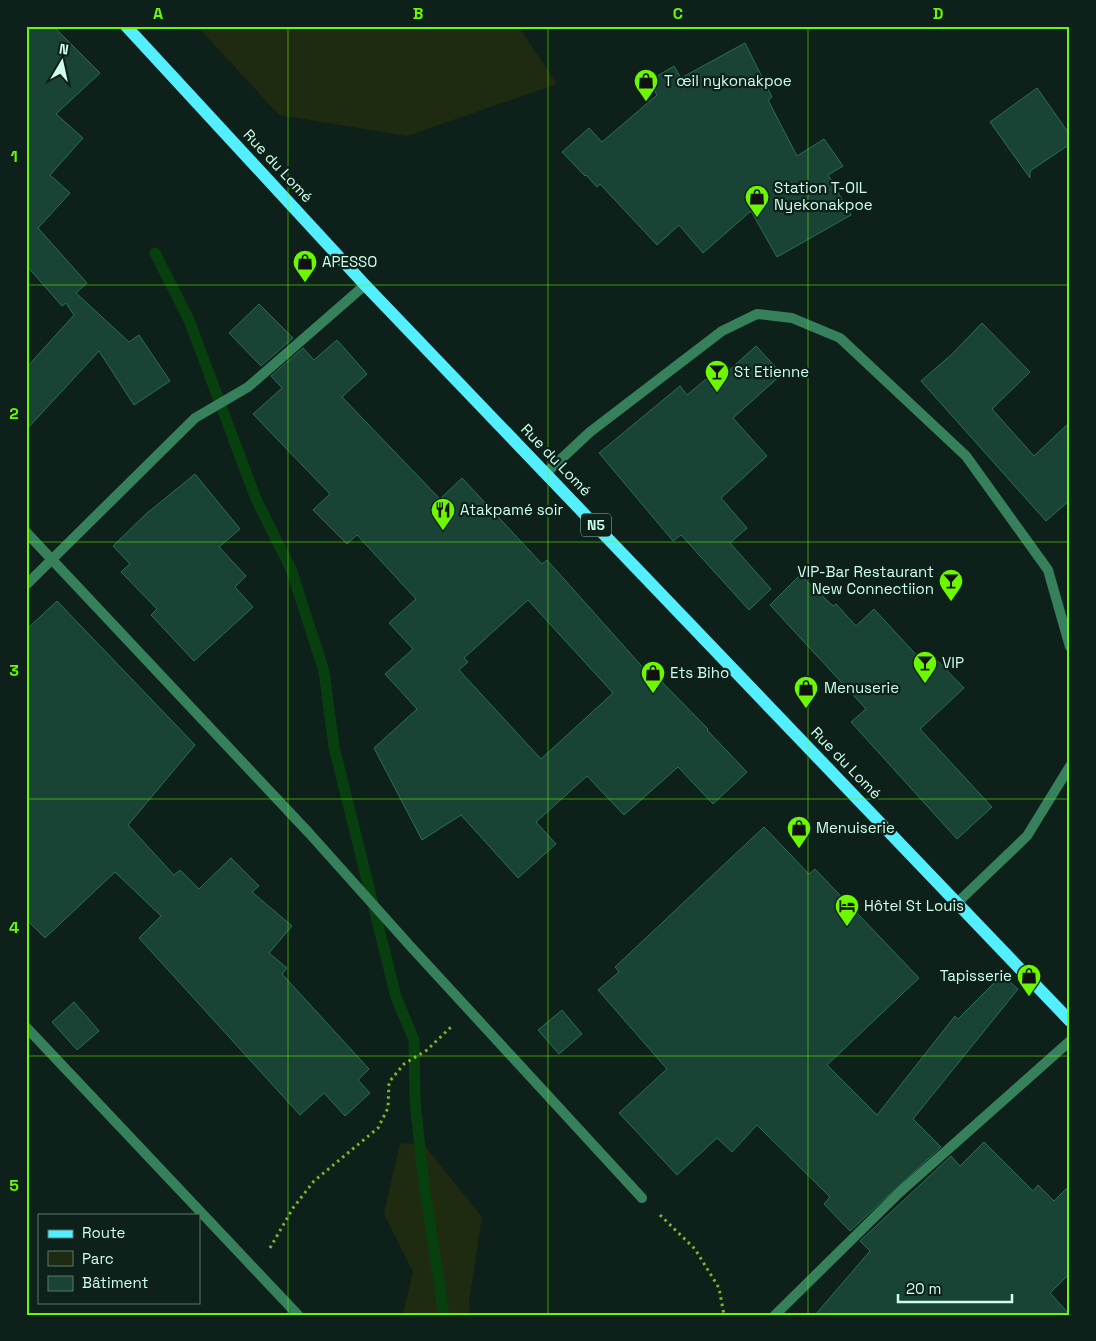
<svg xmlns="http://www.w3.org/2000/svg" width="1096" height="1341" viewBox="0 0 1096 1341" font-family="'Space Grotesk',sans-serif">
<rect width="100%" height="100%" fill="#0d211a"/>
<g fill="#1f2b10">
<path d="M197,26H518L557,84L407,136L279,115Z"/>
<path d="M400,1143L424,1145L482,1217L469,1301L470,1315H403L413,1272L384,1214Z"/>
</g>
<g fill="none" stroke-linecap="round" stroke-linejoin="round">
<path stroke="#083f0e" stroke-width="11" d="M155,253L189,320L256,499L291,569L324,671L334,747L396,997L414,1040L415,1100L422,1169L444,1315"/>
</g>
<g fill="#184335" stroke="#2a6f58" fill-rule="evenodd">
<path d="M26,26H53L100,73L56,114L83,138L50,175L70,193L38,228L87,283L76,293L129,342L139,335L170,381L134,405L99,351L26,430V368L74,315L66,303L62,306L26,265Z"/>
<path d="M745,43L772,97L768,100L797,156L824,139L843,166L828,175L851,215L777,257L751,211L703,253L679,225L657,245L600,184L597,187L586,175L585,176L562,152L589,128L602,142L657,95L649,81L674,66L681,78Z"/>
<path d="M1037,88L1070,135V144L1030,171V178L990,122Z"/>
<path d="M259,304L293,338L261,366L229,333Z"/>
<path d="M982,323L1030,372L992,409L1034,456L1070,422V500L1046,521L921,381L952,354Z"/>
<path d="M337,340L367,374L342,397L440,499L462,478L542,564L547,560L655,681L658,678L708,729L707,730L747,772L713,804L678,767L624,815L587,776L536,822L556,844L518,878L461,815L422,840L374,748L417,709L385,674L413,649L389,623L416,599L357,535L347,544L313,510L330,494L253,414L282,388L271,376L303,348L314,360ZM528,600L613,693L541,759L459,670L468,662L464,658Z"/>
<path d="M756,346L782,374L733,418L767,456L721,498L747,528L730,543L771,589L749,610L681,535L673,541L599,453L680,386L687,395L718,369L724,375Z"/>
<path d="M195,474L240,529L219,547L246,576L235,587L253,607L194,661L151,615L157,609L121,572L130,564L113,546L146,514Z"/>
<path d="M800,575L833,606L836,604L856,626L874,609L920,659L929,652L964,688L920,729L992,807L957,839L851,722L866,709L770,605Z"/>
<path d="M57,601L195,745L128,825L174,875L180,870L199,889L231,858L259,886L252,892L292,926L269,953L287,968L282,974L369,1069L358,1080L370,1093L345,1116L324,1093L300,1115L139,938L161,916L115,872L45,938L26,919V630Z"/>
<path d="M764,827L809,874L815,869L919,978L827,1065L877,1115L955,1016L958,1019L1002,975L1018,989L913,1119L941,1147L850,1231L824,1204L830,1197L757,1125L732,1152L717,1138L677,1175L619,1113L667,1069L598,990L619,972L615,967Z"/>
<path d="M74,1002L99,1031L77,1050L52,1022Z"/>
<path d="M562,1010L582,1034L559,1054L538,1030Z"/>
<path d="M984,1142L1033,1191L1038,1185L1054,1201L1070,1185V1273L1050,1293L1070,1315H815L870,1251L860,1241L951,1156L960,1166Z"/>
</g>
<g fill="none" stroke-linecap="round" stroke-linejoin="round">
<g stroke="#7db52b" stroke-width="3" stroke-dasharray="2.5 4" stroke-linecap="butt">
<path d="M660,1215L695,1249L719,1288L724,1315"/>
<path d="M270,1248L293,1208L314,1181L378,1128L388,1108L389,1082L404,1064L427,1050L452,1026"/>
</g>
<g stroke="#36815c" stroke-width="10">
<path d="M546,473L590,432L722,331L757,314L792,318L840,338L966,456L1048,570L1070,647"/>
<path d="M957,903L1027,836L1070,766"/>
</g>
<g stroke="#36815c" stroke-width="10">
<path d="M26,532L309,833L412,948L642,1198"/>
<path d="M26,585L195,418L248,387L365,285"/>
<path d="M26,1027L298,1315"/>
<path d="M775,1315L900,1192L1070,1041"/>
</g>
<path stroke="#54efff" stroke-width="12" d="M126,26L365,285L1070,1021"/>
</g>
<path fill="none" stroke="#6bf800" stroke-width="1" stroke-opacity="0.55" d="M288,26V1315M548,26V1315M808,26V1315M26,285H1070M26,542H1070M26,799H1070M26,1056H1070"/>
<defs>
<symbol id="shop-pin" viewBox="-11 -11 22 30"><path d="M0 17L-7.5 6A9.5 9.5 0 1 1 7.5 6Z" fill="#6bf800" stroke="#0d211a"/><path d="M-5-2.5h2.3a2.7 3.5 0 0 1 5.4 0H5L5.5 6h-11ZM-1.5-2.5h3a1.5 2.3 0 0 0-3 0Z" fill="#111"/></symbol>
<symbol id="bar-pin" viewBox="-11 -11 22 30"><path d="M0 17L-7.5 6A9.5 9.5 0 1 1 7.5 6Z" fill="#6bf800" stroke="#0d211a"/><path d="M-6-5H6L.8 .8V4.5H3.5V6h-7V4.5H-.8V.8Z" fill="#111"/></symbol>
<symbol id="restaurant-pin" viewBox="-11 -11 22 30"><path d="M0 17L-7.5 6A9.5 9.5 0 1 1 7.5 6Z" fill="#6bf800" stroke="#0d211a"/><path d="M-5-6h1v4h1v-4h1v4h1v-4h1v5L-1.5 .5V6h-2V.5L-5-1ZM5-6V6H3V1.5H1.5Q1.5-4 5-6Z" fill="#111"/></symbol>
<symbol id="hotel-pin" viewBox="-11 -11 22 30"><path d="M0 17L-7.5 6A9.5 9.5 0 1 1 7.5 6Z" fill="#6bf800" stroke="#0d211a"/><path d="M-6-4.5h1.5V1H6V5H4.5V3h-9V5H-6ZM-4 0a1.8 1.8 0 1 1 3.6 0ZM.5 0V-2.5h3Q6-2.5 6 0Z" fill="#111"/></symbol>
</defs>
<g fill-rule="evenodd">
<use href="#shop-pin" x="632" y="67" width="28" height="38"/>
<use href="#shop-pin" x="743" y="183" width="28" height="38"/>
<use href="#shop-pin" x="291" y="248" width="28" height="38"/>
<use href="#bar-pin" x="703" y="358" width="28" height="38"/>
<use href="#restaurant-pin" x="429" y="496" width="28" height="38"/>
<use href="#bar-pin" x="937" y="567" width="28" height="38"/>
<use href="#bar-pin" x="911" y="649" width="28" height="38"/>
<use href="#shop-pin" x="639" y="659" width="28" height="38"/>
<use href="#shop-pin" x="792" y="674" width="28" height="38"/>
<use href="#shop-pin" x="785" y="814" width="28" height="38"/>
<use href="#hotel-pin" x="833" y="892" width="28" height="38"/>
<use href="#shop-pin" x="1015" y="962" width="28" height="38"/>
</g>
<g text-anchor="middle" stroke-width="4.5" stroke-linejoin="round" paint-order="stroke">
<rect fill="#0d211a" stroke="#93bcac" stroke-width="1" x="581" y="513.5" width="30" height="23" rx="4"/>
<g font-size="14" font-weight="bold" fill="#cdffea">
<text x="596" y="530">N5</text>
</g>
<g font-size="15" fill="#cdffea" stroke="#0d211a" text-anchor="start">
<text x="664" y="86">T œil nykonakpoe</text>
<text x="774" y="193">Station T-OIL<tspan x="774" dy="17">Nyekonakpoe</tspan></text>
<text x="322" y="267">APESSO</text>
<text x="734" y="377">St Etienne</text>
<text x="460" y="515">Atakpamé soir</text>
<text x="934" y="577" text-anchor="end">VIP-Bar Restaurant<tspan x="934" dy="17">New Connectiion</tspan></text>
<text x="942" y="668">VIP</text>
<text x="670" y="678">Ets Biho</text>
<text x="824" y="693">Menuserie</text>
<text x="816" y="833">Menuiserie</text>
<text x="864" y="911">Hôtel St Louis</text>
<text x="1012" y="981" text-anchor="end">Tapisserie</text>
</g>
<g font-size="15" fill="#cdffea" stroke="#0d211a">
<text transform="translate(278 166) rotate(47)" y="5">Rue du Lomé</text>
<text transform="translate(556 460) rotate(46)" y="5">Rue du Lomé</text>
<text transform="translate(846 763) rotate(46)" y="5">Rue du Lomé</text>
</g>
</g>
<rect width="1096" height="1341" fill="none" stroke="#0d211a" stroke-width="55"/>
<rect x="38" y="1214" width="162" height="90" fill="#0d211a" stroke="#5a7a6d"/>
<rect x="48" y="1230" width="25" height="8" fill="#54efff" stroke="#5a7a6d"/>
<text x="82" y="1238" font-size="15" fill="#cdffea">Route</text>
<rect x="48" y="1251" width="25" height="15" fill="#1f2b10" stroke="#5a7a6d"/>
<text x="82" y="1264" font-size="15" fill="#cdffea">Parc</text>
<rect x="48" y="1276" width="25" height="15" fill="#184335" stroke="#5a7a6d"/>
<text x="82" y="1288" font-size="15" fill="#cdffea">Bâtiment</text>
<g transform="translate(62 62) rotate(9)" stroke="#0d211a" stroke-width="4" paint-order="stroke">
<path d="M0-4L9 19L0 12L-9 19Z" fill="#cdffea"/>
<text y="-8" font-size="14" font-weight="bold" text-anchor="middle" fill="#cdffea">N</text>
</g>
<path d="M898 1294v8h114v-8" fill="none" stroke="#cdffea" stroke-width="2.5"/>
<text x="906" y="1294" font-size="15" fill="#cdffea" stroke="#0d211a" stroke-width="4" paint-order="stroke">20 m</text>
<rect x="28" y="28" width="1040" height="1286" fill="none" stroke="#6bf800" stroke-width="2"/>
<g font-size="16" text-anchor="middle" font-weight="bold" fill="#6bf800">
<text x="158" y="19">A</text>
<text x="418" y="19">B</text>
<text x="678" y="19">C</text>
<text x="938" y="19">D</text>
<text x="14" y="162">1</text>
<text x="14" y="419">2</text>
<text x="14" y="676">3</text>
<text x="14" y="933">4</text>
<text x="14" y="1191">5</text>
</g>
</svg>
